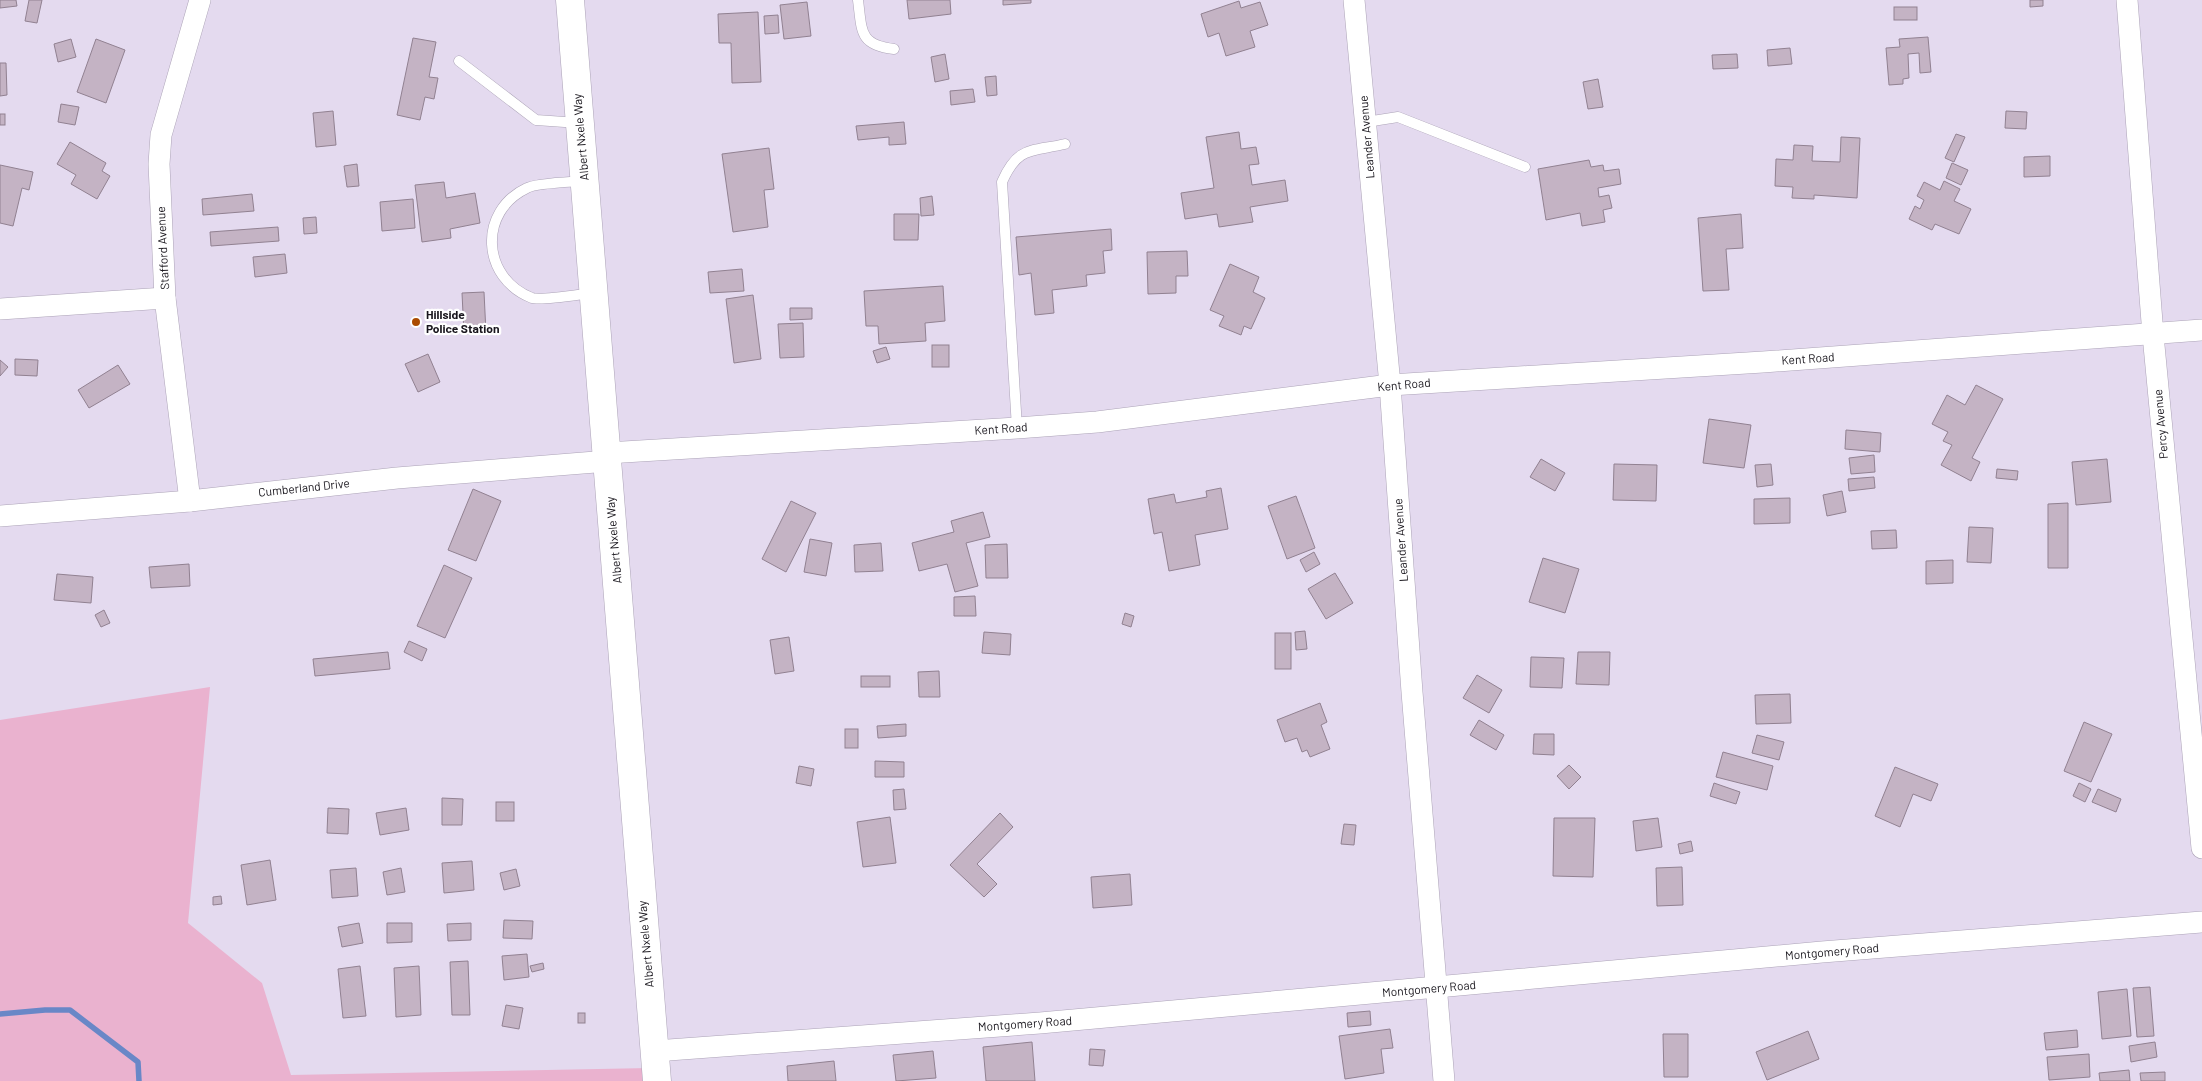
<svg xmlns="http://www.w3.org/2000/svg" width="2202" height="1081" viewBox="0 0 2202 1081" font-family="Barlow,sans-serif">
<rect width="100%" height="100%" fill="#e4daef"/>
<path fill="#eab2cf" d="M210,687L188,923L262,983L291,1075L650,1068L651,1081H0V720Z"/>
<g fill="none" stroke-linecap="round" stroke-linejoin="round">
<path stroke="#6987c7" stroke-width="5.5" d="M0,1014L45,1010H70L138,1062L139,1081"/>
</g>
<g fill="#c4b3c4" stroke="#918191">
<path d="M0,0H16L17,6L0,8Z"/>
<path d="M29,0H42L37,23L25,21Z"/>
<path d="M907,0H950L951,14L909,19Z"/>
<path d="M1003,0H1031V3L1003,5Z"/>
<path d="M2030,0H2043V6L2030,7Z"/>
<path d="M1239,1L1241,8L1260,2L1268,25L1250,31L1255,47L1226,56L1219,33L1208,37L1201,14Z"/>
<path d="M807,2L811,36L784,39L780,5Z"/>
<rect x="1894" y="7" width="23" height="13"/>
<path d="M758,12L761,82L732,83L731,43H719L718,14Z"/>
<path d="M778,15L779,33L765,34L764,16Z"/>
<path d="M1928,37L1931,72L1920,73L1919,53L1908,54L1909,78L1903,79V84L1889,85L1886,48L1900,47L1899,39Z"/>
<path d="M413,38L436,42L429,77L438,78L434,99L425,97L420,120L397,115Z"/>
<path d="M71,39L76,57L58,62L54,44Z"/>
<path d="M96,39L125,50L106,103L77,92Z"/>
<path d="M1790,48L1792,64L1768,66L1767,50Z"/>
<path d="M945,54L949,79L935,82L931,57Z"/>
<path d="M1737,54L1738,68L1713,69L1712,55Z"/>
<path d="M0,63H6L7,95L0,96Z"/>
<path d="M996,76L997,95L987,96L985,77Z"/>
<path d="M1598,79L1603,107L1588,109L1583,82Z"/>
<path d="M973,89L975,102L951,105L950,91Z"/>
<path d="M61,104L79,107L75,125L58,122Z"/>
<path d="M333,111L336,145L316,147L313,113Z"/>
<path d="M2006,111L2027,112L2026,129L2005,128Z"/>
<rect x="0" y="114" width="5" height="11"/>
<path d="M904,122L906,144L889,145V137L858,140L856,126Z"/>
<path d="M1239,132L1241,149L1256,147L1259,164L1249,165L1252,185L1285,180L1288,201L1250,207L1253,222L1219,227L1217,214L1185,219L1181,193L1214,188L1206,137Z"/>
<path d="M1956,134L1965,137L1954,162L1945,158Z"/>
<path d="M1841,137L1860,138L1857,198L1814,195V199L1792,198L1793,187L1775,186L1776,159L1793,160L1794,145L1813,146L1812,161L1840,162Z"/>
<path d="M70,142L106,163L102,171L110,176L97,199L71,184L76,175L57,164Z"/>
<path d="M769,148L774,189L764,190L768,227L733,232L722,154Z"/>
<path d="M2050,156V176L2024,177V157Z"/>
<path d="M1589,160L1591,167L1603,165L1604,171L1619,169L1621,184L1598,188L1599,197L1609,195L1612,208L1603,210L1605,222L1582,226L1580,213L1546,220L1538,169Z"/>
<path d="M1952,163L1968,170L1961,185L1946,178Z"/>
<path d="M357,164L359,186L347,187L344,166Z"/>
<path d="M0,165L33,172L29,190L22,188L13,226L0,223Z"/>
<path d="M1944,181L1960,189L1954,201L1971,209L1959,234L1935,224L1932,230L1909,219L1915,206L1920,209L1924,200L1917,196L1924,182L1940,190Z"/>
<path d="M444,182L446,198L475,193L480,223L450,229L451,238L422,242L415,185Z"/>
<path d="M252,194L254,211L203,215L202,199Z"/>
<path d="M932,196L934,215L921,216L920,198Z"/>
<path d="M413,199L415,228L382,231L380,202Z"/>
<path d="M894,214H919L918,240H894Z"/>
<path d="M1741,214L1743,248L1726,249L1729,290L1703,291L1698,218Z"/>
<path d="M316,217L317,233L304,234L303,218Z"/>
<path d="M278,227L279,241L211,246L210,232Z"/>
<path d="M1111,229L1112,250L1103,251L1105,273L1086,275L1087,286L1052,290L1054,313L1035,315L1031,273L1019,275L1016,237Z"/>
<path d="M1187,251L1188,276H1176V293L1148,294L1147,252Z"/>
<path d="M285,254L287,273L255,277L253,257Z"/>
<path d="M1230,264L1259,277L1253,292L1265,298L1251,329L1244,326L1241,335L1219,326L1224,316L1210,310Z"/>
<path d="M742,269L744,291L710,293L708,272Z"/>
<path d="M943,286L945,321L925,323L926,341L879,344L878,326H866L864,291Z"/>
<path d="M484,292L486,333L464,334L462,293Z"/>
<path d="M753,295L761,359L734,363L726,299Z"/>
<path d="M790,308H812V319L790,320Z"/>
<path d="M803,323L804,357L780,358L778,324Z"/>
<rect x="932" y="345" width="17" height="22"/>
<path d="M886,347L890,359L877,363L873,351Z"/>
<path d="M428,354L440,382L418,392L405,364Z"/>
<path d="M15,359L38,360L37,376L15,375Z"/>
<path d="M0,360L8,367L0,376Z"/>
<path d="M118,365L130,384L89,408L78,390Z"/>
<path d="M1976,385L2003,399L1972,458L1980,462L1971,481L1941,465L1952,445L1943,441L1948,432L1932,424L1947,395L1965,405Z"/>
<path d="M1709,419L1751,425L1744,468L1703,463Z"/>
<path d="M1846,430L1881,433L1880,452L1845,449Z"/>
<path d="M1874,455L1875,472L1851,474L1849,458Z"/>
<path d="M1541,459L1565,473L1555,491L1530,477Z"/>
<path d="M2107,459L2111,502L2076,505L2072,462Z"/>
<path d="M1614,464L1657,465L1656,501L1613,500Z"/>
<path d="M1771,464L1773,485L1757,487L1755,465Z"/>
<path d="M1997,469L2018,471L2017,480L1996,478Z"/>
<path d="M1874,477L1875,488L1849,491L1848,479Z"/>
<path d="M1221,488L1228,529L1195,535L1200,565L1169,571L1162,532L1154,534L1148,499L1174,494L1176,503L1207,497L1206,491Z"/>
<path d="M473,489L501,501L476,561L448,550Z"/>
<path d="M1842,491L1846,512L1827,516L1823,495Z"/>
<path d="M1296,496L1315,548L1287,559L1268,506Z"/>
<path d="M1790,498V523L1754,524V499Z"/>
<path d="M791,501L816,513L786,572L762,559Z"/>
<path d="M2068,503V568H2048V504Z"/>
<path d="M983,512L990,537L966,543L978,586L955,592L947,564L919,571L912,543L954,532L951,521Z"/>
<path d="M1969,527L1993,528L1991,563L1967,562Z"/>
<path d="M1896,530L1897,548L1872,549L1871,531Z"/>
<path d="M810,539L832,543L826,576L804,572Z"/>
<path d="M881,543L883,571L855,572L854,545Z"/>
<path d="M1007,544L1008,578H986L985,545Z"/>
<path d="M1314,552L1320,564L1306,572L1300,560Z"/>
<path d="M1543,558L1579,569L1565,613L1529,602Z"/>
<path d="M1953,560V583L1926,584V561Z"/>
<path d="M189,564L190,586L151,588L149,567Z"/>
<path d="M444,565L472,578L445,638L417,626Z"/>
<path d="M1335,573L1353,603L1326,619L1308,589Z"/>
<path d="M57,574L93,577L91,603L54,600Z"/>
<path d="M975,596L976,616H954V597Z"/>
<path d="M104,610L110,623L101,627L95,615Z"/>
<path d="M1125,613L1134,616L1131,627L1122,624Z"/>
<path d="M1305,631L1307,649L1296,650L1295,632Z"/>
<path d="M984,632L1011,634L1010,655L982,653Z"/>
<rect x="1275" y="633" width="16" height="36"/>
<path d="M789,637L794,671L775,674L770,640Z"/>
<path d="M409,641L427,649L422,661L404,652Z"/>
<path d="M388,652L390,669L315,676L313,659Z"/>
<path d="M1578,652H1610L1609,685L1576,684Z"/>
<path d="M1531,657L1564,658L1562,688L1530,687Z"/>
<path d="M939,671L940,697H919L918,672Z"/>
<path d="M1477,675L1502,690L1489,713L1463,698Z"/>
<rect x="861" y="676" width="29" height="11"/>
<path d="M1790,694L1791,723L1756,724L1755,695Z"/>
<path d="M1320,703L1327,722L1321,725L1330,749L1310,757L1307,750L1302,752L1297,738L1285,742L1277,720Z"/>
<path d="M1479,720L1504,735L1496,750L1470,735Z"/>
<path d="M2084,722L2112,734L2091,782L2064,771Z"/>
<path d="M906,724V736L878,738L877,726Z"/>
<rect x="845" y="729" width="13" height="19"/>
<path d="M1534,734H1554V755L1533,754Z"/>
<path d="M1757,735L1784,742L1779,760L1752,753Z"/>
<path d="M1723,752L1773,766L1767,790L1716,777Z"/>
<path d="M875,761L904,762V777H875Z"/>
<path d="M1569,765L1581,777L1569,789L1557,776Z"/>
<path d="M799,766L814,769L811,786L796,783Z"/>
<path d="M1895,767L1938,784L1931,801L1913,794L1900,827L1875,816Z"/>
<path d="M1714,783L1740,792L1736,804L1710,796Z"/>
<path d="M2079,783L2091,789L2085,802L2073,796Z"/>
<path d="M904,789L906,809L894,810L893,790Z"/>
<path d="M2098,789L2121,799L2116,812L2092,802Z"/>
<path d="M442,798L463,799L462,825H442Z"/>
<rect x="496" y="802" width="18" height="19"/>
<path d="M328,808L349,809L348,834L327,833Z"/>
<path d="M406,808L409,830L380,835L376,813Z"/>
<path d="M1000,813L1013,827L977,864L997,884L984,897L950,865Z"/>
<path d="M890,817L896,863L863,867L857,822Z"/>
<path d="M1554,818H1595L1593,877L1553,876Z"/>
<path d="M1658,818L1662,847L1636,851L1633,821Z"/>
<path d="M1344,824L1356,825L1354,845L1341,844Z"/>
<path d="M1691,841L1693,851L1680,854L1678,844Z"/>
<path d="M270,860L276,900L247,905L241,865Z"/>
<path d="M472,861L474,890L444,893L442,863Z"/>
<path d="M1682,867L1683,905L1657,906L1656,868Z"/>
<path d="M356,868L358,896L332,898L330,870Z"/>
<path d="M401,868L405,892L387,895L383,872Z"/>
<path d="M516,869L520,886L504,890L500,873Z"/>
<path d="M1130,874L1132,905L1093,908L1091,877Z"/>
<path d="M221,896L222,904L213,905V897Z"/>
<path d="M504,920L533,921L532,939L503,938Z"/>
<path d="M359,923L363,943L342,947L338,927Z"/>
<path d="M387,923H412V942L387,943Z"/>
<path d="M471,923V940L448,941L447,924Z"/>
<path d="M527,954L529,977L504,980L502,956Z"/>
<path d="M468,961L470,1015H452L450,962Z"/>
<path d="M543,963L544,969L532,972L530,966Z"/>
<path d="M360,966L366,1016L343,1018L338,969Z"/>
<path d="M419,966L421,1015L396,1017L394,968Z"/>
<path d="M2150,987L2154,1036L2137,1037L2133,988Z"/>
<path d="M2127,989L2131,1036L2102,1039L2098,992Z"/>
<path d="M506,1005L523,1008L519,1029L502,1026Z"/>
<path d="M1370,1011L1371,1025L1348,1027L1347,1013Z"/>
<rect x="578" y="1013" width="7" height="10"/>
<path d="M1390,1029L1393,1048L1381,1049L1384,1073L1345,1079L1339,1036Z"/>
<path d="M2077,1030L2078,1047L2046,1050L2044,1033Z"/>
<path d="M1808,1031L1819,1059L1767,1080L1756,1052Z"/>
<path d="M1663,1034H1688V1077H1664Z"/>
<path d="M1032,1042L1035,1081H986L983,1047Z"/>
<path d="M2155,1042L2157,1057L2131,1062L2129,1046Z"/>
<path d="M1090,1049L1105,1050L1103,1066L1089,1065Z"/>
<path d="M933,1051L936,1078L896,1081L893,1055Z"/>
<path d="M2089,1054L2090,1077L2049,1080L2047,1057Z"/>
<path d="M834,1061L836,1081H788L787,1066Z"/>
<path d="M2129,1070L2130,1081H2100L2099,1073Z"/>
<path d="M2165,1072V1081H2141L2140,1073Z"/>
</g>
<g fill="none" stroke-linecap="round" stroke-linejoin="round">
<defs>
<g id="lane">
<path d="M858,0C862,31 859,45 894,49"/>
<path d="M459,61L536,120L579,123"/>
<path d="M1366,122L1398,117L1525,167"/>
<path d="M583,181C571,182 536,183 527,188C478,211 481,278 532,298C541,301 582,294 593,293"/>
<path d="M1017,428L1002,182C1018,146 1030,152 1065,144"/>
</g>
<g id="street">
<path d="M1354,0L1390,385L1412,692L1444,1081"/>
<path d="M2127,0L2153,335L2202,848"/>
<path d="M0,309L165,298"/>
<path d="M607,453L1017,428L1097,422L1390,385L1763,362L2202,330"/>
<path d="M190,501L165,298L159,164L161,135L200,0"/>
<path d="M0,516L190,501L397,478L608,461"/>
<path d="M655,1051L1040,1023L1822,952L2202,922"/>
</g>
<path id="secondary" d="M570,0L657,1081"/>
</defs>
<use href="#lane" stroke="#aca3b7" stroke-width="11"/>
<use href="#street" stroke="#aca3b7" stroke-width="22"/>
<use href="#secondary" stroke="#aca3b7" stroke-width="29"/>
<use href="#lane" stroke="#fff" stroke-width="10"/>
<use href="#street" stroke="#fff" stroke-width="21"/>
<use href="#secondary" stroke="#fff" stroke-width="28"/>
</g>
<circle fill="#ab4b01" stroke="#fff" stroke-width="2" cx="416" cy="322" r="5"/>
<g text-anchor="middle" stroke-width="4.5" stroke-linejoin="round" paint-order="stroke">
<g font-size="12" fill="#19161d" stroke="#fff">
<text transform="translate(581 137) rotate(-95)" y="4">Albert Nxele Way</text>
<text transform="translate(1367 137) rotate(-95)" y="4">Leander Avenue</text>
<text transform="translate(163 248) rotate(-93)" y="4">Stafford Avenue</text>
<text transform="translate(1808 359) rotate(-4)" y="4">Kent Road</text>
<text transform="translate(1404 385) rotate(-5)" y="4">Kent Road</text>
<text transform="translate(2161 424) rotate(-95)" y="4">Percy Avenue</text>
<text transform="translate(1001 429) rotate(-4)" y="4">Kent Road</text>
<text transform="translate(304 488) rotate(-6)" y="4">Cumberland Drive</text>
<text transform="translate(614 540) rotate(-95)" y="4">Albert Nxele Way</text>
<text transform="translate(1401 540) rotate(-94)" y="4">Leander Avenue</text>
<text transform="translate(646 944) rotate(-95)" y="4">Albert Nxele Way</text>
<text transform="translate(1832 952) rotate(-5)" y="4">Montgomery Road</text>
<text transform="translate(1429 989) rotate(-5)" y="4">Montgomery Road</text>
<text transform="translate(1025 1024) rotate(-4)" y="4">Montgomery Road</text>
</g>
<g font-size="12" font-weight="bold" fill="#19161d" stroke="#fff" text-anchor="start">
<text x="426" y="319">Hillside<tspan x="426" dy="14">Police Station</tspan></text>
</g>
</g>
</svg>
